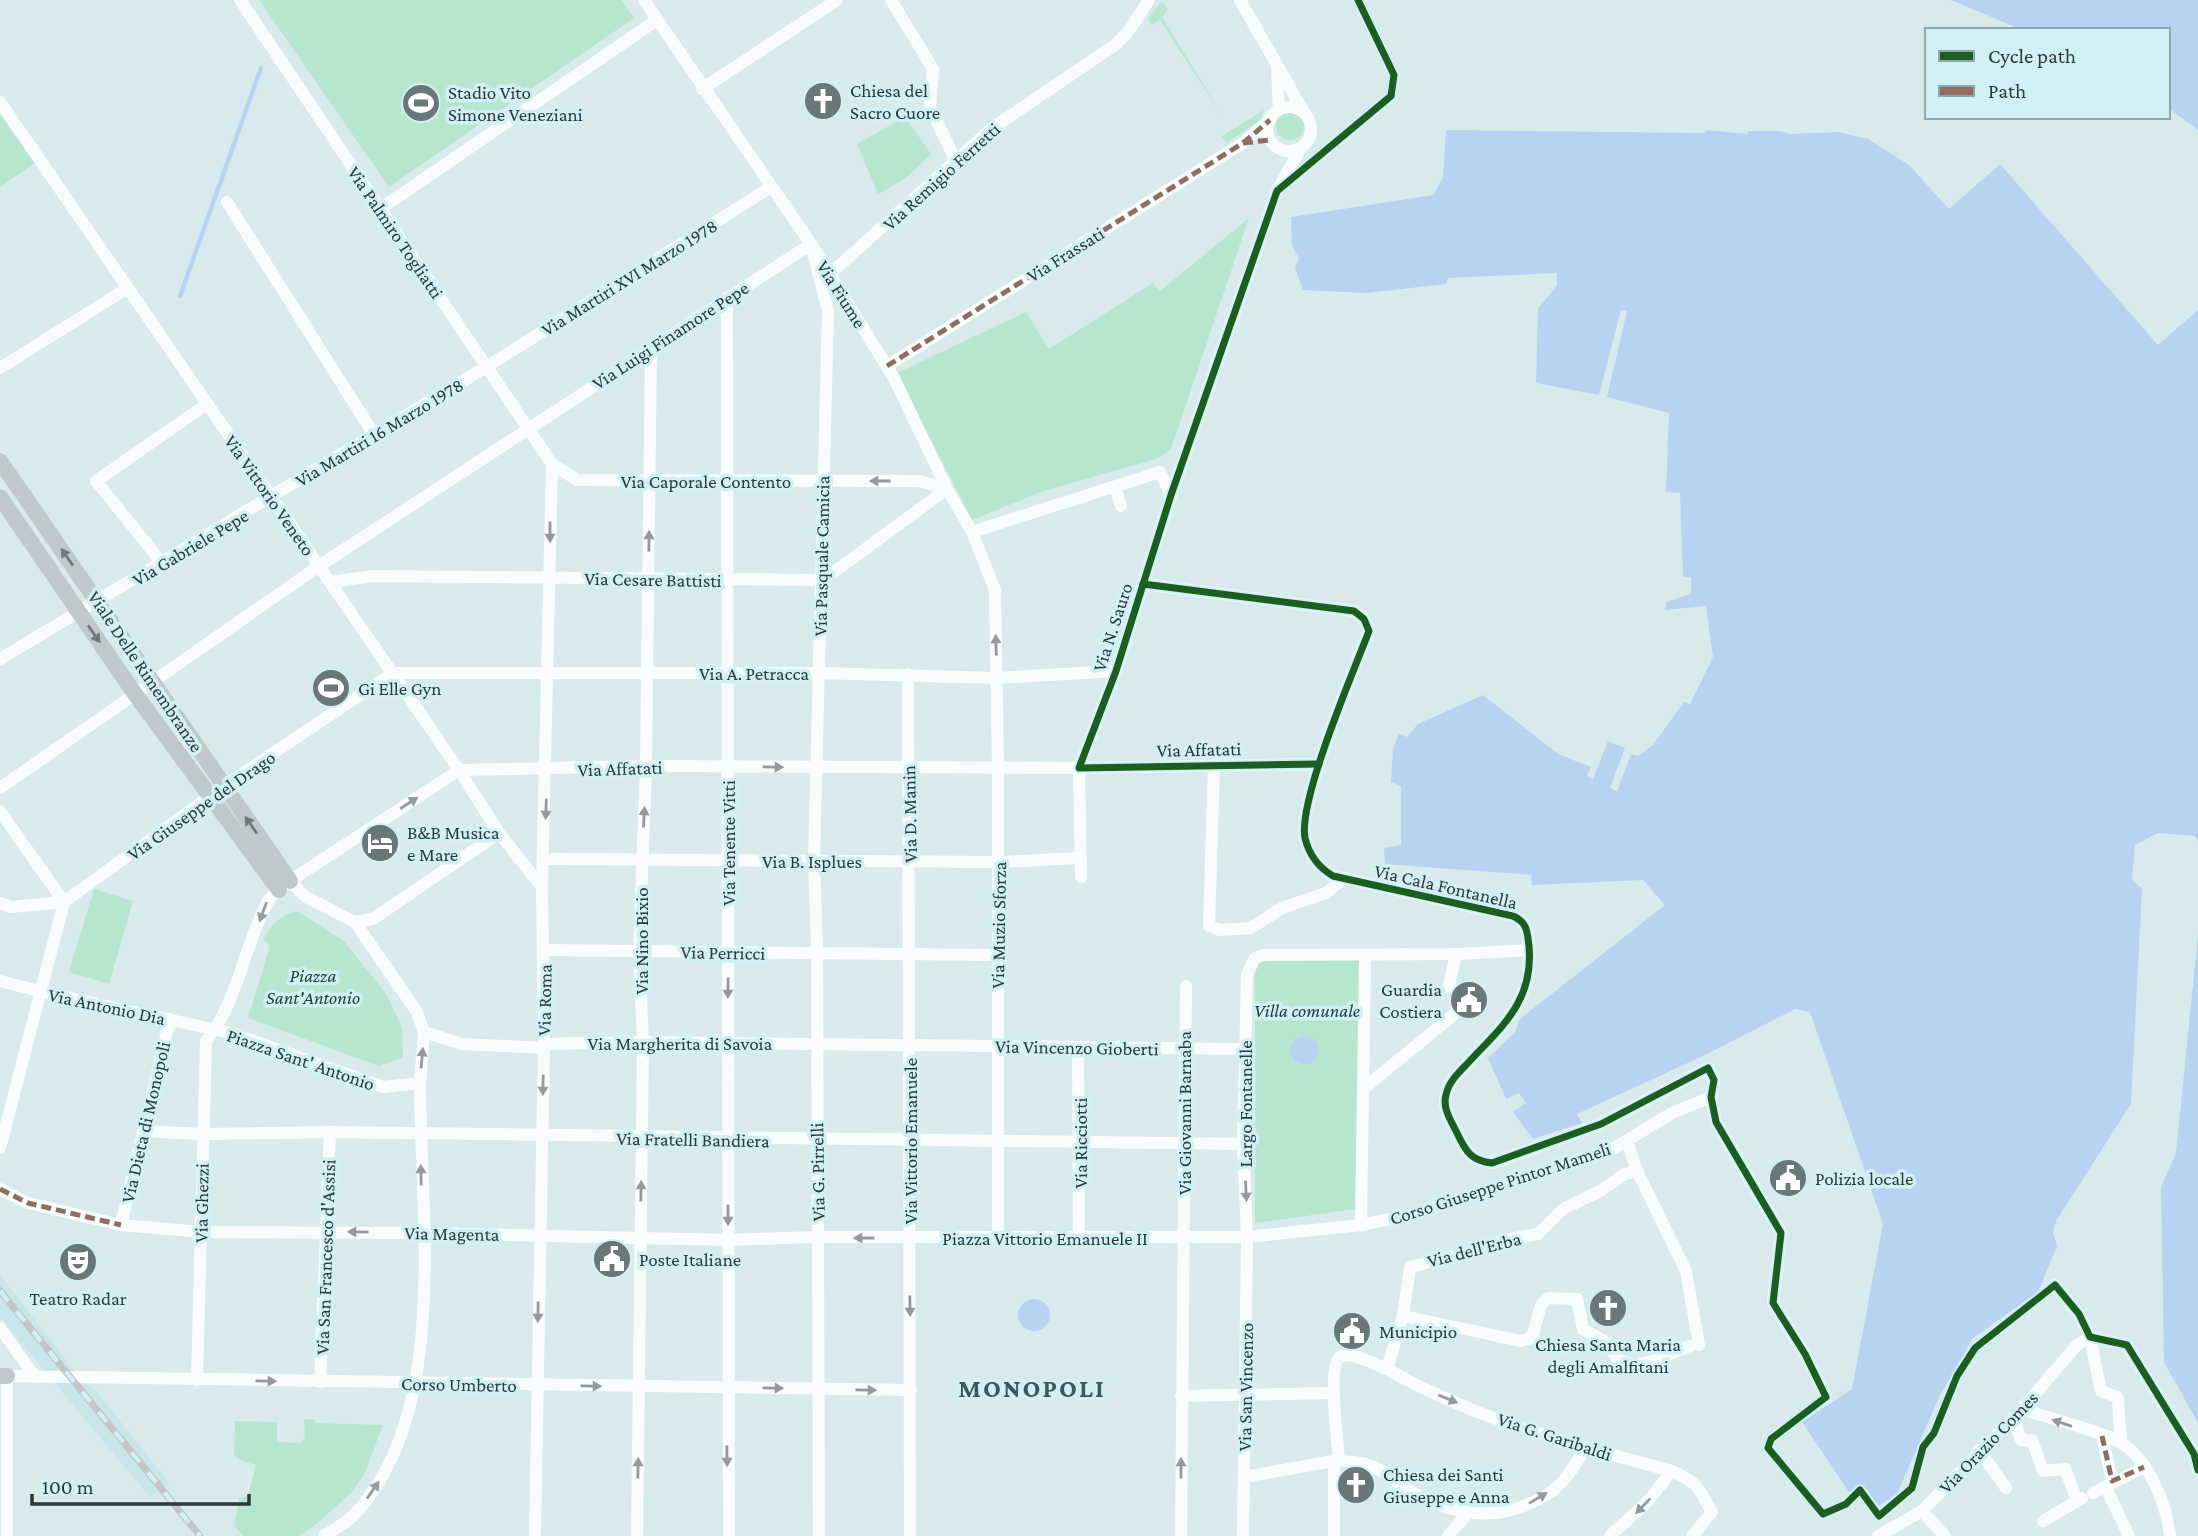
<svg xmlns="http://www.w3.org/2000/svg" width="2198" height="1536" viewBox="0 0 2198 1536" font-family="'Crimson Pro',serif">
<rect width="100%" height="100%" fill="#d9eaed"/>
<path fill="#c7e5ea" d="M0,1275L74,1371L86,1385L94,1388L169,1483L150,1497L0,1317Z"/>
<g fill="#b7e6ce">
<path d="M259,0H621L634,18L389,187Z"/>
<path d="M1162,1L1168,9L1162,17L1223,117L1160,20L1151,25L1148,18Z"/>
<path d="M1264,110L1260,120L1227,143L1222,136Z"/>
<circle cx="1290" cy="126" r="14"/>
<path d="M0,115L35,163L0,187Z"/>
<path d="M905,117L931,154L906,178L878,194L857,144Z"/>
<path d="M1249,218L1171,449L1159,458L1041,492L972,520L897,373L1026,312L1049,349L1153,283L1160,291Z"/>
<path d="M94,889L133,901L109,984L69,972Z"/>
<path d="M297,911L344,941L387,995L402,1027L403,1057L379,1066L248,1018L270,946L263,939C272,924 280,915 297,911Z"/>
<path d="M1266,958H1361L1356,1209L1255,1223V974L1258,962Z"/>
<path d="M304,1419L314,1420L315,1423L383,1425L364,1475L351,1493L314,1526L298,1536H244L234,1526L239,1498L248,1496L256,1465L242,1461L234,1455L235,1421L277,1422V1442L300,1443L305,1438Z"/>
</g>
<g fill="#b8d2f2">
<path d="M1951,0H2198V130L2168,108V30H2022Z"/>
<path d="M1446,130L1704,133L1706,130L1748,134V131H1780L1789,134L1838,132L1868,139L1909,165L1949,209L2000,164L2158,345L2198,310V841L2195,836L2158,833L2135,845L2132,879L2142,889L2131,1104L2056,1221L2053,1233L2057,1246L2038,1292L1973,1338L1939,1397L1897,1494L1877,1507L1862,1486L1849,1492L1802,1422L1852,1389L1883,1224L1810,1012L1795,1009L1705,1055L1577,1114L1582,1123L1533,1139L1513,1112L1526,1103L1519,1093L1506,1099L1488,1058L1515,1032L1520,1019L1665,905L1643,880L1532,885L1531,875L1385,864L1384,848L1401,845V786L1391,782L1393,748L1399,734L1407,737L1418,724L1483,695L1558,754L1591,767L1587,776L1593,779L1608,741L1625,748L1610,788L1617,791L1631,754L1638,756L1653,745L1684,702L1690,704L1713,657L1706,606L1665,610L1666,602L1691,594V577H1683L1680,493L1666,492L1669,413L1607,397L1627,311L1621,310L1599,395L1536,383L1538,309L1557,285V273L1448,278L1446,284L1366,293L1303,290L1295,267L1299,258L1292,246L1291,217L1433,195L1443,178Z"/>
<path d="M2198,935V1423L2164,1362L2161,1187L2176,1153Z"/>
<circle cx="1305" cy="1050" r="14"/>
<circle cx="1034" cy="1315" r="16"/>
</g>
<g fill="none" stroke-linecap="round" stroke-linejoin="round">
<path stroke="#b8d2f2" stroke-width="4.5" d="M180,296L261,68"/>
<g stroke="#f9fcfc" stroke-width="12">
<path d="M240,0L552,464L577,480L919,481L947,489"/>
<path d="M644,0L811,244L894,378L947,489L972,532L995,590L998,766V1238"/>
<path d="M891,0L933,69L930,108L956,161"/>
<path d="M1240,0L1305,114"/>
<path d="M1277,68L1279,110"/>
<path d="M702,89L837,0"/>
<path d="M0,102L459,770L499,833L542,887"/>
<circle cx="1289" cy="129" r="22"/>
<path d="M227,202L373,433"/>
<path d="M380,209L657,20"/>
<path d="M830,274L991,129L1115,45L1128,32L1149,0"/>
<path d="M727,298L729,1536"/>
<path d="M887,366L1243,143L1270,120"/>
<path d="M0,368L128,288"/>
<path d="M1115,487L1121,506"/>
<path d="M972,532L1160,472L1171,495"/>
<path d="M163,564L96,481L207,404"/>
<path d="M330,582L373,576L823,580L947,489"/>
<path d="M1143,584L1354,611L1364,619L1369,631C1353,673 1298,800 1305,838C1309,855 1318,867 1333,876L1513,916C1528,923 1527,932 1529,946C1534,1002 1501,1027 1467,1064C1458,1073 1448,1083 1446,1095C1442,1109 1452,1122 1458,1135C1466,1152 1472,1161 1492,1163L1601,1124L1708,1068L1714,1080L1711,1097L1716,1122L1781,1233L1773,1303L1805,1354L1826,1397"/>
<path d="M0,659L488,366L771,187"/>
<path d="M908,674L910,1536"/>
<path d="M1214,764L1209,926L1220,930L1251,928L1282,908L1326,893L1344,878"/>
<path d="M0,788L319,566L811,244L828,311L814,860L817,947L819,1536"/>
<path d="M0,811L64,902L0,1148"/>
<path d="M545,859L999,862L1080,858"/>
<path d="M1081,877L1079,768L1116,671L1171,495L1277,191L1301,147"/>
<path d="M290,881L459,770L646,766L1079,768L1319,764"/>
<path d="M0,903L11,907L64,902L224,786L393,673H818L997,678L1116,671"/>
<path d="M355,922L373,919L499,833"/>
<path d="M545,950L997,955"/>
<path d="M0,981C77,1001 156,1016 234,1034L383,1087L420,1083L424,1032L417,1012L355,922L306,897L290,881C283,887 271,894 267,903C243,948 239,1000 206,1041L197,1380"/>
<path d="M424,1032L462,1044L544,1048"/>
<path d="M544,1044L643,1042L1244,1049"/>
<path d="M1078,1047L1079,1238"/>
<path d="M1363,1089L1457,1012L1463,1004L1449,985L1456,954"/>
<path d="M143,1131L202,1134L330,1132L1243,1144"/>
<path d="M1637,1171L1686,1271L1699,1345"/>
<path d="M0,1189L28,1203L121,1225L201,1232L422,1233L728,1240L818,1237H1247L1361,1225L1410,1215L1606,1153L1672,1113L1711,1097"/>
<path d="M121,1225L170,1019"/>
<path d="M1361,1225L1365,956"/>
<path d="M2055,1285L2079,1314L2090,1337L2127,1345L2194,1454L2198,1470"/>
<path d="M1403,1316L1521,1341L1532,1338L1541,1305L1548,1298L1577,1299L1583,1329L1609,1344C1622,1382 1662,1356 1690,1346"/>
<path d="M0,1328L35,1377"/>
<path d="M1387,1369C1476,1420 1574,1445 1672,1471C1701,1485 1697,1487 1712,1512L1692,1536"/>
<path d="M320,1382L330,1132"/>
<path d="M1181,1396L1334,1393"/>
<path d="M2022,1409C2047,1418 2099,1430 2120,1442C2150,1461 2166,1503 2170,1536"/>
<path d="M2013,1417L2021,1440H2032L2043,1471L2065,1469L2077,1500"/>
<path d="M2102,1436L2112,1481"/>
<path d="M1979,1450L2006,1488"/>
<path d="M1339,1460C1338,1444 1327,1366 1340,1357C1351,1350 1375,1365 1387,1369L1403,1316L1410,1267L1477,1251L1500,1241L1538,1234L1563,1209L1600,1191L1625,1174L1637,1171L1627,1141"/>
<path d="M1339,1460C1348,1462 1357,1462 1366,1464C1382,1468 1393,1481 1407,1489C1442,1512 1485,1521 1524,1506C1556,1494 1569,1478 1584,1449"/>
<path d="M1244,1477L1339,1460"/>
<path d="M2106,1488L2129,1536"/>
<path d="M2093,1493L2144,1467"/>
<path d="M1922,1511L1945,1536"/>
<path d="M2043,1521L2082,1498"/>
<path d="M7,1536V1376L911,1390"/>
<path d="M324,1536C334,1529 346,1523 354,1515C451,1412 420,1214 420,1083"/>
<path d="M535,1536L544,1044L542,887L552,464"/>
<path d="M637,1536L643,1042L639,951L646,766L651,347"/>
<path d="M1181,1536L1186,986"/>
<path d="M1243,1536L1247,1237L1243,1144L1247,974L1255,958L1264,955L1456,954L1529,950"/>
<path d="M1334,1536V1463"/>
<path d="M1448,1536L1467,1514"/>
<path d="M1610,1536L1648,1501L1672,1471"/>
<path d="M1878,1536L1922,1511L2022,1409L2077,1345L2090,1337L2101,1391L2117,1397L2118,1400L2121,1443"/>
</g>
<g stroke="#bfc8ca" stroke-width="16">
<path d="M0,461L290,881"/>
<path d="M0,497L135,694L279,890"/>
<path d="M0,1376H7"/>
</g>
<defs>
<path id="rail" d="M0,1291L200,1536"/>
</defs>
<use href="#rail" stroke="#c2c6c8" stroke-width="7"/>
<use href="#rail" stroke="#d1f0f5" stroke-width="4.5" stroke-dasharray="13" stroke-linecap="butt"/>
<g stroke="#8d6e63" stroke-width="5" stroke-dasharray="10 5" stroke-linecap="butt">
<path d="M1243,143L1270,140"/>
<path d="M887,366L1243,143L1270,120"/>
<path d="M0,1189L28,1203L121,1225"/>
<path d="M2102,1436L2112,1481L2144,1467"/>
</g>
<defs>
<g id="cycleway">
<path d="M1143,584L1354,611L1364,619L1369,631C1353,673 1298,800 1305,838C1309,855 1318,867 1333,876L1513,916C1528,923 1527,932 1529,946C1534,1002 1501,1027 1467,1064C1458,1073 1448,1083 1446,1095C1442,1109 1452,1122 1458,1135C1466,1152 1472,1161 1492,1163L1601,1124L1708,1068L1714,1080L1711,1097L1716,1122L1781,1233L1773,1303L1805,1354L1826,1397L1771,1439L1768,1448L1823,1514L1846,1504L1860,1490L1879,1516L1912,1488L1923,1447L1934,1433L1957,1376L1975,1348L2055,1285L2079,1314L2090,1337L2127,1345L2194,1454L2198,1470"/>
<path d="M1319,764L1079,768L1116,671L1171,495L1277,191L1391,96L1394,75L1358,0"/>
</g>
</defs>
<use href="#cycleway" stroke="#d1f0f5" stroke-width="11"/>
<use href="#cycleway" stroke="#1b5e20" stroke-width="7"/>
</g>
<defs><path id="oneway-solid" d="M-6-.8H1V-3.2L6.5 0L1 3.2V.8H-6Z" transform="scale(1.75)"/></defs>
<g fill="#939a9c">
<use href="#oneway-solid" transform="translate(880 481) rotate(180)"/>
<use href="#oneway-solid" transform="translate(550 532) rotate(90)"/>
<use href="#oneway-solid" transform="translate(649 541) rotate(-89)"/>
<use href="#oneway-solid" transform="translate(996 645) rotate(-92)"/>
<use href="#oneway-solid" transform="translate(773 767) rotate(1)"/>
<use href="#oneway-solid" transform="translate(409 803) rotate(-33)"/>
<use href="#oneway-solid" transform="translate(546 809) rotate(92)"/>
<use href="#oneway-solid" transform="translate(644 817) rotate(-87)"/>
<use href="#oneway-solid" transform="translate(263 912) rotate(110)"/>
<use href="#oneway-solid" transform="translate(728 988) rotate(91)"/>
<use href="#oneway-solid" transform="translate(422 1058) rotate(-85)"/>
<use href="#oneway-solid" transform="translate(543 1085) rotate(91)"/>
<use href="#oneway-solid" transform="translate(421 1175) rotate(-91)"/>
<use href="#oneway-solid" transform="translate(641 1191) rotate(-89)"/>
<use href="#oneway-solid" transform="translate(1246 1191) rotate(87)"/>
<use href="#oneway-solid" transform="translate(728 1215) rotate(90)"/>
<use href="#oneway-solid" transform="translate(358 1232) rotate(-179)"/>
<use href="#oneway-solid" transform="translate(864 1238) rotate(-180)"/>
<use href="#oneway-solid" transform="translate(910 1306) rotate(89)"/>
<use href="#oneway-solid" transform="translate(538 1312) rotate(91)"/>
<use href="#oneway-solid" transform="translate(266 1381) rotate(1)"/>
<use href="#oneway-solid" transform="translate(591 1386) rotate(1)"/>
<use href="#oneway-solid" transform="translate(773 1388) rotate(1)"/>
<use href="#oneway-solid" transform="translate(866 1390) rotate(1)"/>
<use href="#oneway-solid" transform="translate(1448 1399) rotate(22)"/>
<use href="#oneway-solid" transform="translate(2062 1423) rotate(-161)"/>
<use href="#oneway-solid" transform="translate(727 1456) rotate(89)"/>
<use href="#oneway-solid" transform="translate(638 1468) rotate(-89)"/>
<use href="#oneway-solid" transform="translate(1181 1468) rotate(-90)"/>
<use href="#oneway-solid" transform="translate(373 1490) rotate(-55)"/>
<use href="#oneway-solid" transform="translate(1538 1498) rotate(-31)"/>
<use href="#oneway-solid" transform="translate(1643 1506) rotate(134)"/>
</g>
<g fill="#6f797b">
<use href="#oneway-solid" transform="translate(67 557) rotate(-125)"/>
<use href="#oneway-solid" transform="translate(94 634) rotate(55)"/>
<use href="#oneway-solid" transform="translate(251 825) rotate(-125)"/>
</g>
<defs>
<symbol id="church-disc" viewBox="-11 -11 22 22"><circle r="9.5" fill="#697779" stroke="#d1f0f5"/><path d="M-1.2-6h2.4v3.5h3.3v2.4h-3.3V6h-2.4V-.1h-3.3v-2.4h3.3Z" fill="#fff"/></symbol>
<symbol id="stadium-disc" viewBox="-11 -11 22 22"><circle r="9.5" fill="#697779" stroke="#d1f0f5"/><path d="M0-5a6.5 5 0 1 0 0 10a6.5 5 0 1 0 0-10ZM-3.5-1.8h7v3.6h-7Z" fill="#fff"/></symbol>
<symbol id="hotel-disc" viewBox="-11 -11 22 22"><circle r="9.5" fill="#697779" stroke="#d1f0f5"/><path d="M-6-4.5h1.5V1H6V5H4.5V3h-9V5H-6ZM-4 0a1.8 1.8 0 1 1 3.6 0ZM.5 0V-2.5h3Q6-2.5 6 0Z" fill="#fff"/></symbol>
<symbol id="civic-disc" viewBox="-11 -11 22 22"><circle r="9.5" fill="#697779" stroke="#d1f0f5"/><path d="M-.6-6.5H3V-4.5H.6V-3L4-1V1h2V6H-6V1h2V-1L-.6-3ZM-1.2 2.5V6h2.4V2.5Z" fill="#fff"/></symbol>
<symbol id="theatre-disc" viewBox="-11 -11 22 22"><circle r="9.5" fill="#697779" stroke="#d1f0f5"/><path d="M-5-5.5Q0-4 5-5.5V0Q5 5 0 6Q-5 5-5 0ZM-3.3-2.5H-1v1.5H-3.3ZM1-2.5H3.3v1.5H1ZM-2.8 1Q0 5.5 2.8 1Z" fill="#fff"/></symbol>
</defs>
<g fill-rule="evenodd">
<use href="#church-disc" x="801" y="79" width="44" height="44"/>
<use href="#stadium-disc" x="399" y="81" width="44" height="44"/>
<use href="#stadium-disc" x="309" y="666" width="44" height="44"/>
<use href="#hotel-disc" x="358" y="821" width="44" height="44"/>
<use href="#civic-disc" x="1447" y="978" width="44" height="44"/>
<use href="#civic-disc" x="1766" y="1156" width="44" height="44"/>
<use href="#civic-disc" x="590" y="1237" width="44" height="44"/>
<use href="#theatre-disc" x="56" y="1240" width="44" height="44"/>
<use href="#church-disc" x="1586" y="1286" width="44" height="44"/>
<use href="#civic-disc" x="1330" y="1309" width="44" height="44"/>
<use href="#church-disc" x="1334" y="1463" width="44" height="44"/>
</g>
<g text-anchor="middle" stroke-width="7" stroke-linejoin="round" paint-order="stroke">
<g font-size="19" fill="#2d393b" stroke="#d1f0f5" text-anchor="start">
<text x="850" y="97">Chiesa del<tspan x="850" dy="22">Sacro Cuore</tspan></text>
<text x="448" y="99">Stadio Vito<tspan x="448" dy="22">Simone Veneziani</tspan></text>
<text x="358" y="695">Gi Elle Gyn</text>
<text x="407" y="839">B&amp;B Musica<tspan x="407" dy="22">e Mare</tspan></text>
<text x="1442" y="996" text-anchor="end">Guardia<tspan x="1442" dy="22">Costiera</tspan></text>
<text x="1815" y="1185">Polizia locale</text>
<text x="639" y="1266">Poste Italiane</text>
<text x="78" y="1305" text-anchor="middle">Teatro Radar</text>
<text x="1379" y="1338">Municipio</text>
<text x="1608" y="1351" text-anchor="middle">Chiesa Santa Maria<tspan x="1608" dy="22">degli Amalfitani</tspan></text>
<text x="1383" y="1481">Chiesa dei Santi<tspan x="1383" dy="22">Giuseppe e Anna</tspan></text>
</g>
<g font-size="19" fill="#2d393b" stroke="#d1f0f5">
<text transform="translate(941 176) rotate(-42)" y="7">Via Remigio Ferretti</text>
<text transform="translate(396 232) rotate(56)" y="7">Via Palmiro Togliatti</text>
<text transform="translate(1065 254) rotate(-32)" y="7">Via Frassati</text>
<text transform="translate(629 277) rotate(-32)" y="7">Via Martiri XVI Marzo 1978</text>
<text transform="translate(842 294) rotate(58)" y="7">Via Fiume</text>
<text transform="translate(670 335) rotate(-33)" y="7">Via Luigi Finamore Pepe</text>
<text transform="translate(379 432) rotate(-31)" y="7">Via Martiri 16 Marzo 1978</text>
<text x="706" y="488">Via Caporale Contento</text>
<text transform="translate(270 495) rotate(55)" y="7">Via Vittorio Veneto</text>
<text transform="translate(190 547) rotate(-31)" y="7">Via Gabriele Pepe</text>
<text transform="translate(821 556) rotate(-89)" y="7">Via Pasquale Camicia</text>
<text transform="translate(653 579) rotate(1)" y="7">Via Cesare Battisti</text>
<text transform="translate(1112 627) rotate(-72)" y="7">Via N. Sauro</text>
<text transform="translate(146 671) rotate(56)" y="7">Viale Delle Rimembranze</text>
<text x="754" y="680">Via A. Petracca</text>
<text transform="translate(1199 749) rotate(-1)" y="7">Via Affatati</text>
<text transform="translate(620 768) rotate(-2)" y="7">Via Affatati</text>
<text transform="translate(201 805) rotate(-35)" y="7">Via Giuseppe del Drago</text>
<text transform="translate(909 814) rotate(-91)" y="7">Via D. Manin</text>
<text transform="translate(728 843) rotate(-90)" y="7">Via Tenente Vitti</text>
<text x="812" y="868">Via B. Isplues</text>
<text transform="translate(1446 886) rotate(13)" y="7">Via Cala Fontanella</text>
<text transform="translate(998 925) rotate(-89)" y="7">Via Muzio Sforza</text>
<text transform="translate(641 941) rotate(-90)" y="7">Via Nino Bixio</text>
<text transform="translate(723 952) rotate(1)" y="7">Via Perricci</text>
<text transform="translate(544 1000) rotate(-89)" y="7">Via Roma</text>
<text transform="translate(107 1006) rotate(12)" y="7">Via Antonio Dia</text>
<text x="680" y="1050">Via Margherita di Savoia</text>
<text transform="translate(1077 1047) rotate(1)" y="7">Via Vincenzo Gioberti</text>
<text transform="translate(301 1059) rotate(19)" y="7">Piazza Sant' Antonio</text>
<text transform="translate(1245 1104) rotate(-90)" y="7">Largo Fontanelle</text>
<text transform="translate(1184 1113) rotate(-90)" y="7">Via Giovanni Barnaba</text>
<text transform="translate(145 1122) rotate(-77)" y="7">Via Dieta di Monopoli</text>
<text transform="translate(693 1139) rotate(1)" y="7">Via Fratelli Bandiera</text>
<text transform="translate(910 1141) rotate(-90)" y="7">Via Vittorio Emanuele</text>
<text transform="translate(1080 1143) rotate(-90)" y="7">Via Ricciotti</text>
<text transform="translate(817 1172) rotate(-91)" y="7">Via G. Pirrelli</text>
<text transform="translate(1500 1183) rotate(-18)" y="7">Corso Giuseppe Pintor Mameli</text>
<text transform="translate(201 1203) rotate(-89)" y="7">Via Ghezzi</text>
<text transform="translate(452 1233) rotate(1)" y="7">Via Magenta</text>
<text x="1045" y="1245">Piazza Vittorio Emanuele II</text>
<text transform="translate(1474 1249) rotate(-14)" y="7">Via dell'Erba</text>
<text transform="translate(325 1257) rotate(-88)" y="7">Via San Francesco d'Assisi</text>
<text transform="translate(459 1384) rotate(1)" y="7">Corso Umberto</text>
<text transform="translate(1245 1387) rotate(-89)" y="7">Via San Vincenzo</text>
<text transform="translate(1555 1436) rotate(18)" y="7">Via G. Garibaldi</text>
<text transform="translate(1988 1442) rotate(-46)" y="7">Via Orazio Comes</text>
</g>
<g font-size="19" font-style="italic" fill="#1d432d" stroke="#d1f0f5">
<text x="313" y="982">Piazza<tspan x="313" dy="22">Sant'Antonio</tspan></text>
<text x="1307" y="1017">Villa comunale</text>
</g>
<g font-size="26" font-weight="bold" letter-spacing="2" fill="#3b575b" stroke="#d1f0f5">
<text x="1032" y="1397">MONOPOLI</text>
</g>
</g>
<rect x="1925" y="28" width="245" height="91" fill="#d1f0f5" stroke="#8fa7ab" stroke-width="2"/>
<rect x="1939" y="51" width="35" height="10" fill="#1b5e20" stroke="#8fa7ab" stroke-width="2"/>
<text x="1988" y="63" font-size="21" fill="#2d393b">Cycle path</text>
<rect x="1939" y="86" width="35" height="10" fill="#8d6e63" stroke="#8fa7ab" stroke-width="2"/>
<text x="1988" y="98" font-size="21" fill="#2d393b">Path</text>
<path d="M32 1494v10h217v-10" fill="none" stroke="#2d393b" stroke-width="3.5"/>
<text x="42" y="1494" font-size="21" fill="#2d393b" stroke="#d1f0f5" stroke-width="5" paint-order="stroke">100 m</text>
</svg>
